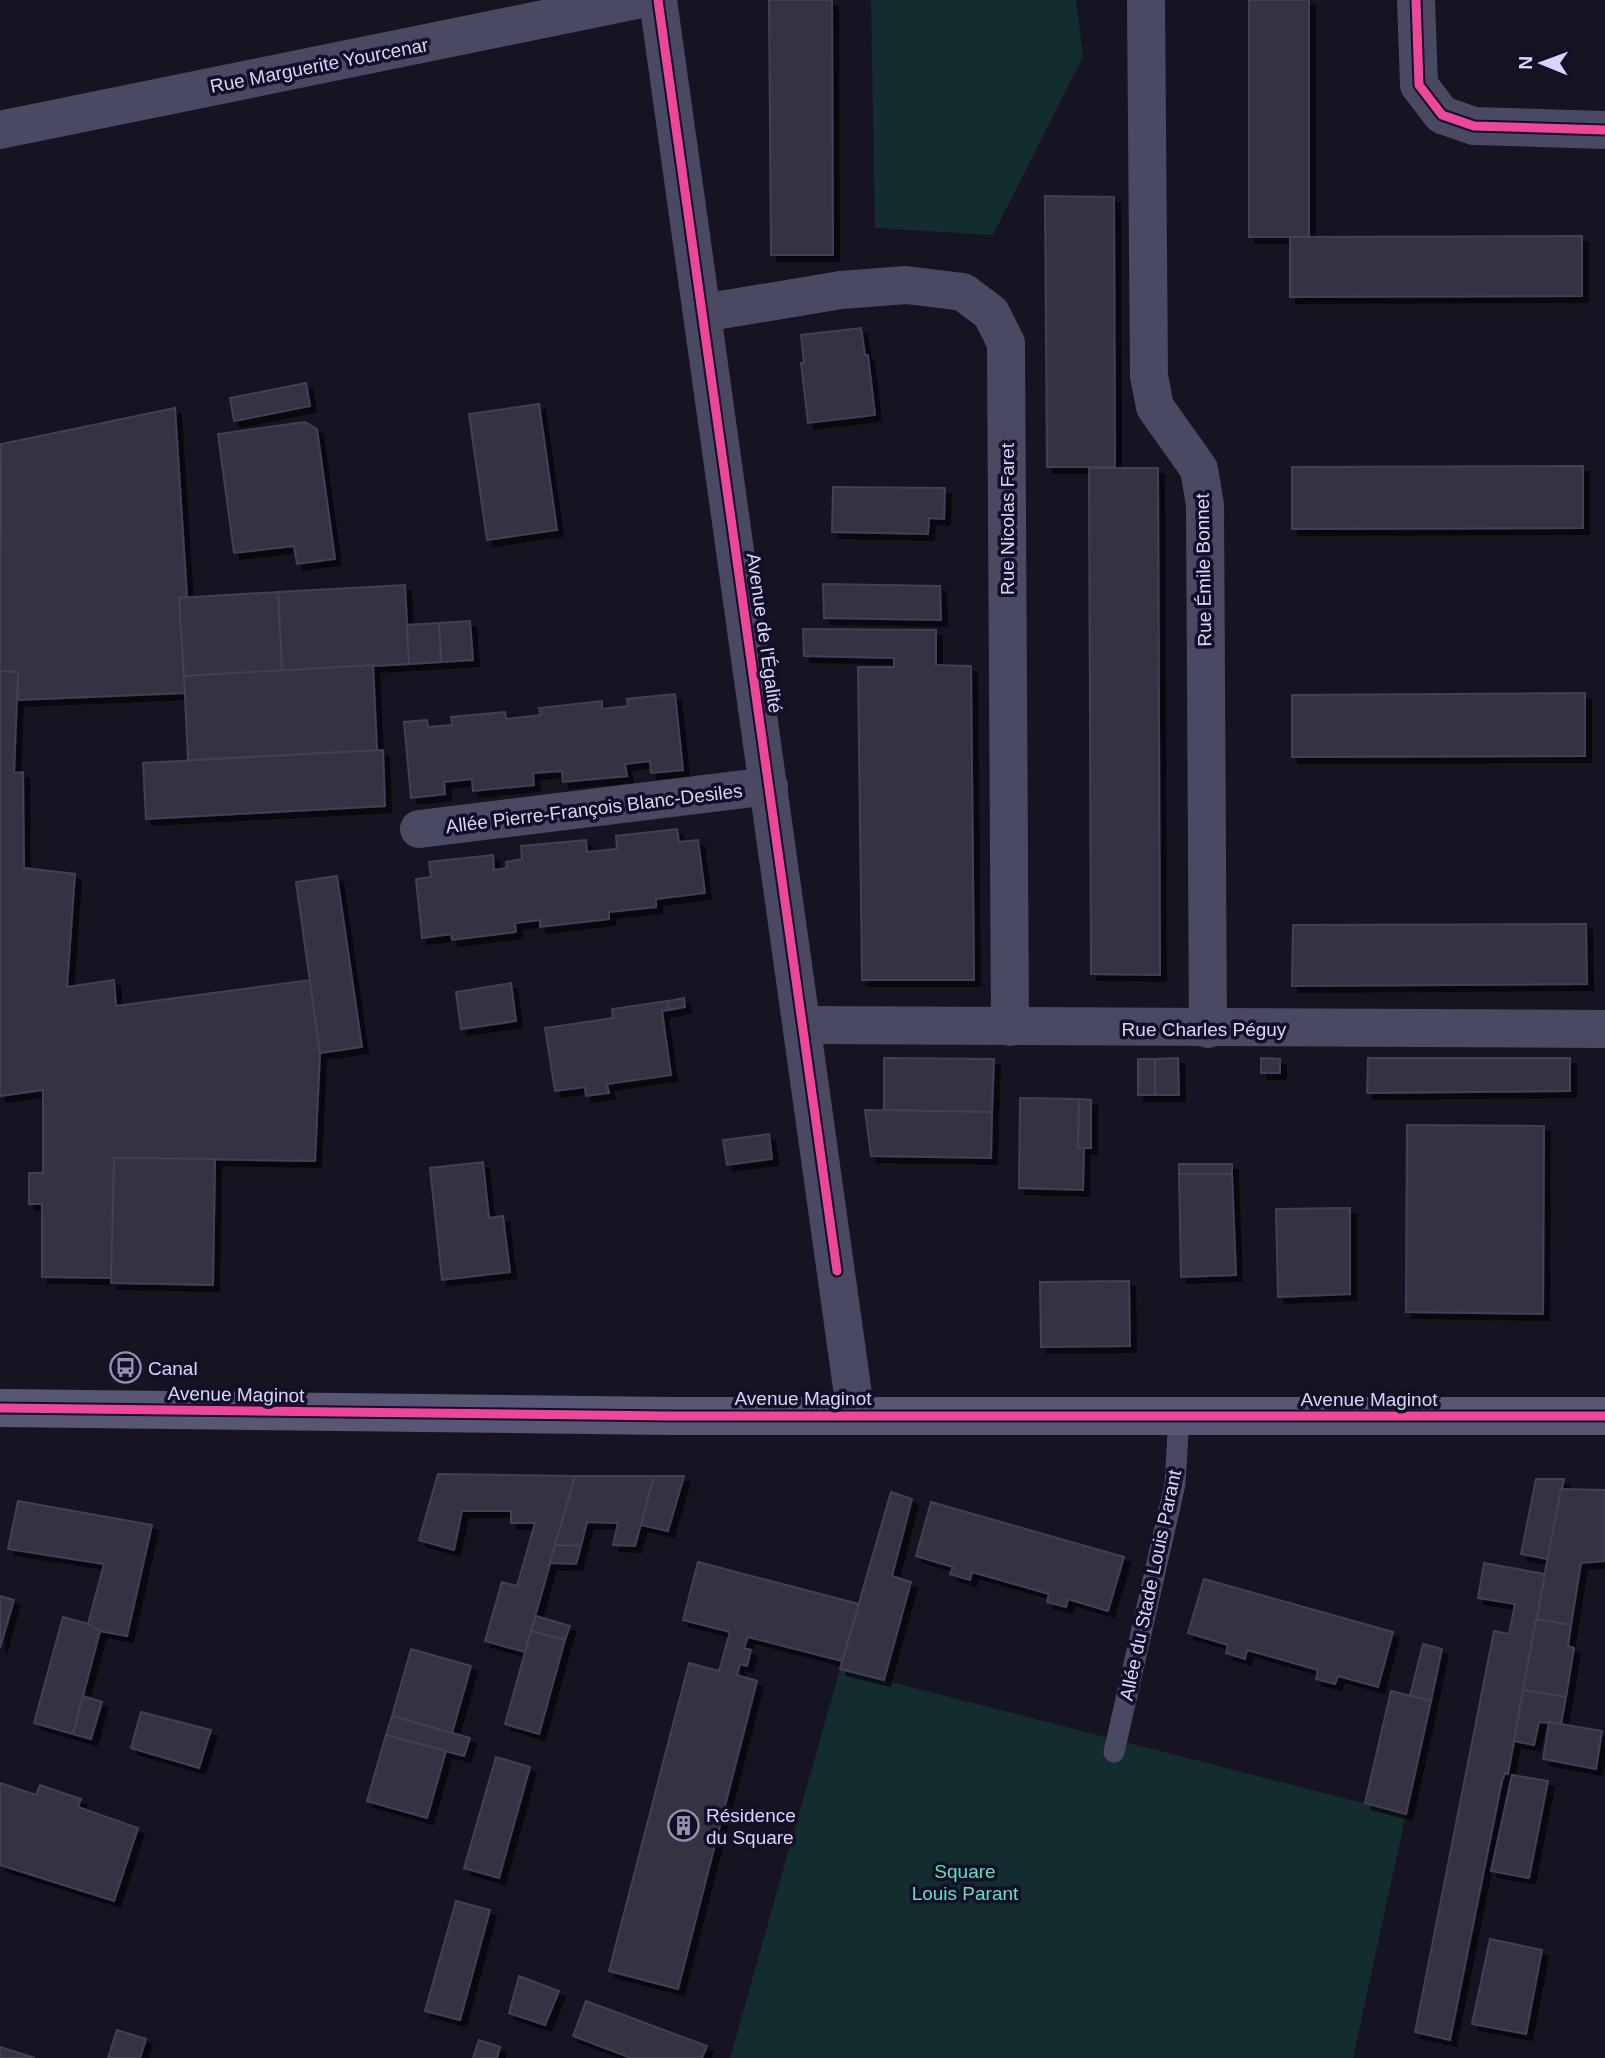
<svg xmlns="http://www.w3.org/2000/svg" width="1605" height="2058" viewBox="0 0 1605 2058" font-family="Arial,sans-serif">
<defs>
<filter id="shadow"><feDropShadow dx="6" dy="6" stdDeviation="0" flood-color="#0009"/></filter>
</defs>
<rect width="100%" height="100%" fill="#161421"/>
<g fill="#132c2d">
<path d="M871,0H1076L1083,57L993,235L875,228Z"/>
<path d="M840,1669L1406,1814L1353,2058H730Z"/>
</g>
<g fill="#343243" stroke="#433f54" stroke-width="2" filter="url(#shadow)">
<path d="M769,0H832L833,255H771Z"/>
<rect x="1249" y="0" width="60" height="237"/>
<path d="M1045,196L1114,197L1115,467H1047Z"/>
<path d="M1582,236V296L1290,297V237Z"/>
<path d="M861,328L865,355H868L875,415L808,423L801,363H804L801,335Z"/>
<path d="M306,383L310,406L234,421L230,398Z"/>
<path d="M539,404L557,530L487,540L469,414Z"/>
<path d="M175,408L187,597L179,598L185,693L18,700V672L0,671L1,444Z"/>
<path d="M305,422L317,429L335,559L297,564L294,546L234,553L218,434Z"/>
<path d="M1583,466V528L1292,529V467Z"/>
<path d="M1089,468H1158L1160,975L1091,974Z"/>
<path d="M833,487L945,488L944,519L929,518L928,534L832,532Z"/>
<path d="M823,584L940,586L941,620L824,618Z"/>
<path d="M405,585L409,664L282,671L278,592Z"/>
<path d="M278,592L282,671L184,676L179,598Z"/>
<path d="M470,621L473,660L441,662L439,623Z"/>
<path d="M439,623L441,662L409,664L407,625Z"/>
<path d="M803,629L936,630V665L971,666L974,980H862L858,667H894V658L804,656Z"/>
<path d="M373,665L377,750L188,760L184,676Z"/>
<path d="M0,671L18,672L14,773L23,772L24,868L75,874L67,987L114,980L116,1006L310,980L320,1053L315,1161L114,1158L112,1278L42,1277V1204H29V1173H43V1090L0,1096Z"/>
<path d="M1585,693V756L1292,757V695Z"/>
<path d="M675,694L683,770L651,773L650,761L625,764L627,776L563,782L562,771L533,773L534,785L473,791L472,779L444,782L445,794L411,798L404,722L427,720L428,727L452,725L451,717L505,712L506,719L541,715L539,708L602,701V709L628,706L627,699Z"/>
<path d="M383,750L385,806L146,819L143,763Z"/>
<path d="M677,829L679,842L698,840L705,893L656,899V907L609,912V919L540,927V920L515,923L516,932L452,940L451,934L422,938L416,879L431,877L429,862L493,855L494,870L507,868L506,862L522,859L521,846L586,840L587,852L617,849L616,836Z"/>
<path d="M337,876L362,1047L320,1053L296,882Z"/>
<path d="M1586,924L1587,984L1292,986L1293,925Z"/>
<path d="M511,983L516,1021L461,1029L456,992Z"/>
<path d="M684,998L685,1007L669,1010L668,1001Z"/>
<path d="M668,1001L669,1010L662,1011L671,1075L607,1084L609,1093L586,1096L585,1087L555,1091L545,1028L613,1018L612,1009Z"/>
<path d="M884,1058L994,1059L992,1112L884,1110Z"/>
<path d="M1178,1058L1179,1095H1155V1059Z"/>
<path d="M1261,1058L1280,1059V1073H1261Z"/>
<path d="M1368,1058H1570V1091L1367,1093Z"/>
<rect x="1138" y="1059" width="17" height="36"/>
<path d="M1020,1098L1079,1099L1078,1148H1084L1083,1190L1019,1188Z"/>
<path d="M1079,1099L1091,1100V1148H1078Z"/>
<path d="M865,1110L992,1112L991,1158L871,1156Z"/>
<path d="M1407,1125L1544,1126L1543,1314L1406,1312Z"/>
<path d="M769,1134L772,1159L727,1165L723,1140Z"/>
<path d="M114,1158L215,1159L213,1285L111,1283Z"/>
<path d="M483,1162L489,1218L503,1216L510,1272L442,1280L430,1168Z"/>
<rect x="1179" y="1164" width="53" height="10"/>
<path d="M1179,1174H1232L1236,1275L1181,1277Z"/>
<path d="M1350,1208V1294L1278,1297L1276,1209Z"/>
<path d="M1129,1281L1130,1346L1041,1347L1040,1282Z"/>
<path d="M438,1474L575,1476L525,1652L485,1641L502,1582L517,1586L535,1523H511V1511H462L454,1550L419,1540Z"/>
<path d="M575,1476H654L635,1546L613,1545L618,1523L587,1522L581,1546L555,1545Z"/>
<path d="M654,1476H684L668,1531L641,1525Z"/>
<path d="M1536,1479H1564L1548,1559L1521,1554Z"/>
<path d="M1561,1489L1605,1490V1561L1581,1563L1571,1625L1536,1619Z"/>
<path d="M891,1492L912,1499L892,1576L911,1582L884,1680L840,1669Z"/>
<path d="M18,1501L152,1525L127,1636L100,1631L88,1624L104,1564L8,1549Z"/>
<path d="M931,1502L1124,1557L1108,1611L1068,1599L1066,1607L1047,1602L1049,1594L972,1572L970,1580L950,1574L953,1567L916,1556Z"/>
<path d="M555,1545L581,1546L576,1564L550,1563Z"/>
<path d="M698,1562L859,1604L842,1661L748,1637L744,1648L751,1650L747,1666L740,1664L737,1675L757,1681L678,1989L609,1971L689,1663L719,1671L730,1632L683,1620Z"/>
<path d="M1484,1563L1545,1574L1508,1774L1505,1773L1502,1781L1450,2040L1415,2032L1494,1631L1509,1634L1515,1604L1478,1598Z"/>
<path d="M1204,1579L1393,1632L1378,1687L1338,1676L1335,1684L1316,1679L1318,1670L1247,1650L1245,1659L1226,1653L1228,1645L1188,1633Z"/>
<path d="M0,1596L14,1600L0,1648Z"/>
<path d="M536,1616L570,1626L565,1640L531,1631Z"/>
<path d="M63,1617L88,1624L100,1631L73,1734L34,1723Z"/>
<path d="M1536,1619L1571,1625L1568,1646L1574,1648L1566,1697L1523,1690Z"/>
<path d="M531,1631L565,1640L539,1734L505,1724Z"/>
<path d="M1423,1644L1442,1649L1431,1701L1410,1696Z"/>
<path d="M411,1649L471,1666L452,1733L392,1716Z"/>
<path d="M1523,1690L1566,1697L1561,1724L1539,1722L1534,1745L1514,1741Z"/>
<path d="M1391,1691L1431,1701L1406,1814L1365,1803Z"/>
<path d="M83,1696L102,1702L91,1739L73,1734Z"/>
<path d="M141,1712L211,1730L199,1768L131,1748Z"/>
<path d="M392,1716L470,1738L464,1756L386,1735Z"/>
<path d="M1549,1722L1602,1731L1596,1769L1543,1759Z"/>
<path d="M386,1735L446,1751L427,1818L367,1801Z"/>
<path d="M496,1757L530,1767L499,1878L464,1868Z"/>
<path d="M1512,1775L1548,1781L1529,1878L1491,1871Z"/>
<path d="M0,1783L36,1795L40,1785L81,1799L78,1807L138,1828L114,1901L0,1865Z"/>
<path d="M456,1901L490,1910L460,2020L425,2011Z"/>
<path d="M1490,1939L1542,1950L1526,2034L1472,2024Z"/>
<path d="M519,1976L559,1991L545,2025L509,2013Z"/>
<path d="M586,2001L707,2046L702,2058H631L573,2036Z"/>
<path d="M117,2030L146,2039L140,2058H108Z"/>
<path d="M479,2040L500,2047L497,2058H473Z"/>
<path d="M0,2047L35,2058H0Z"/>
</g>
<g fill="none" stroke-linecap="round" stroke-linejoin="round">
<path stroke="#4a4962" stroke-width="21" d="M1114,1752L1175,1484L1179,1416"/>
<g stroke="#4a4962" stroke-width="38">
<path d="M658,0L856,1416"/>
<path d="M1146,0L1149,376L1155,407L1199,469L1205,505L1208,1029"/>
<path d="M1416,0L1419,85L1442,115L1474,126L1605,130"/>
<path d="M0,130L637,0"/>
<path d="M703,313L841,290L906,285L963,292L991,313L1006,343L1010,1027"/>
<path d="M419,829L769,786"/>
<path d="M802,1025L1605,1029"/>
</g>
<path stroke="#575674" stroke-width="38" d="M0,1408L669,1416H1605"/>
<defs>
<g id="cycleway">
<path d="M658,0L837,1271"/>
<path d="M1416,0L1419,85L1442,115L1474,126L1605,130"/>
<path d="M0,1408L669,1416H1605"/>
</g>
</defs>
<use href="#cycleway" stroke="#130f26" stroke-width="13"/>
<use href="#cycleway" stroke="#ed469a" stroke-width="9"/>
</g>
<defs>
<symbol id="bus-ring" viewBox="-11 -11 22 22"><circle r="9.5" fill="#130f26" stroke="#9591b1" stroke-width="1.5"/><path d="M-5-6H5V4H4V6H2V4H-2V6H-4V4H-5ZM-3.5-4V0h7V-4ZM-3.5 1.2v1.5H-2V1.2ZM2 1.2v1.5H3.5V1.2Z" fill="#9591b1"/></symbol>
<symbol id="building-ring" viewBox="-11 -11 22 22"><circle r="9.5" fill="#130f26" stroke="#9591b1" stroke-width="1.5"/><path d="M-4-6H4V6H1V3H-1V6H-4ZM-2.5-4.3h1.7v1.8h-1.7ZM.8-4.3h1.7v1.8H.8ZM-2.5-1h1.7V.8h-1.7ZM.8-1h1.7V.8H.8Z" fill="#9591b1"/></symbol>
</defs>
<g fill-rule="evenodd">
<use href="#bus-ring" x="108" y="1350" width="35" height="35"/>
<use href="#building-ring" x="666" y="1808" width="35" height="35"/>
</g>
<g text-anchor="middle" stroke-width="7" stroke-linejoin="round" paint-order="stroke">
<g font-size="19" fill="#d9d4ff" stroke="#130f26">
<text transform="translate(319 65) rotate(-11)" y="7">Rue Marguerite Yourcenar</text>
<text transform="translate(1007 519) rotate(-90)" y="7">Rue Nicolas Faret</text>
<text transform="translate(1203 570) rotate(-91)" y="7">Rue Émile Bonnet</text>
<text transform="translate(765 633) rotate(82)" y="7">Avenue de l'Égalité</text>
<text transform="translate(594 808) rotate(-7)" y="7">Allée Pierre-François Blanc-Desiles</text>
<text x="1204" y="1036">Rue Charles Péguy</text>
<text transform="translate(236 1394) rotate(1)" y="7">Avenue Maginot</text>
<text x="803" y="1405">Avenue Maginot</text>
<text x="1369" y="1406">Avenue Maginot</text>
<text transform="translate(1150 1585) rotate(-78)" y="7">Allée du Stade Louis Parant</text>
</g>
<g font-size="19" fill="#d9d4ff" stroke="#130f26" text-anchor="start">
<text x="148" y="1375">Canal</text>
<text x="706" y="1822">Résidence<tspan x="706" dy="22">du Square</tspan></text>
</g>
<g font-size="19" fill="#5fe0c0" stroke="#130f26">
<text x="965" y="1878">Square<tspan x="965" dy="22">Louis Parant</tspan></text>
</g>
</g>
<g transform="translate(1542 63) rotate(271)" stroke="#130f26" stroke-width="5" paint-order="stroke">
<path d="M0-5L12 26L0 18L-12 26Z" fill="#d9d4ff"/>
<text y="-10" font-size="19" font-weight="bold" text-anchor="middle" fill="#d9d4ff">N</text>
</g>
</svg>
